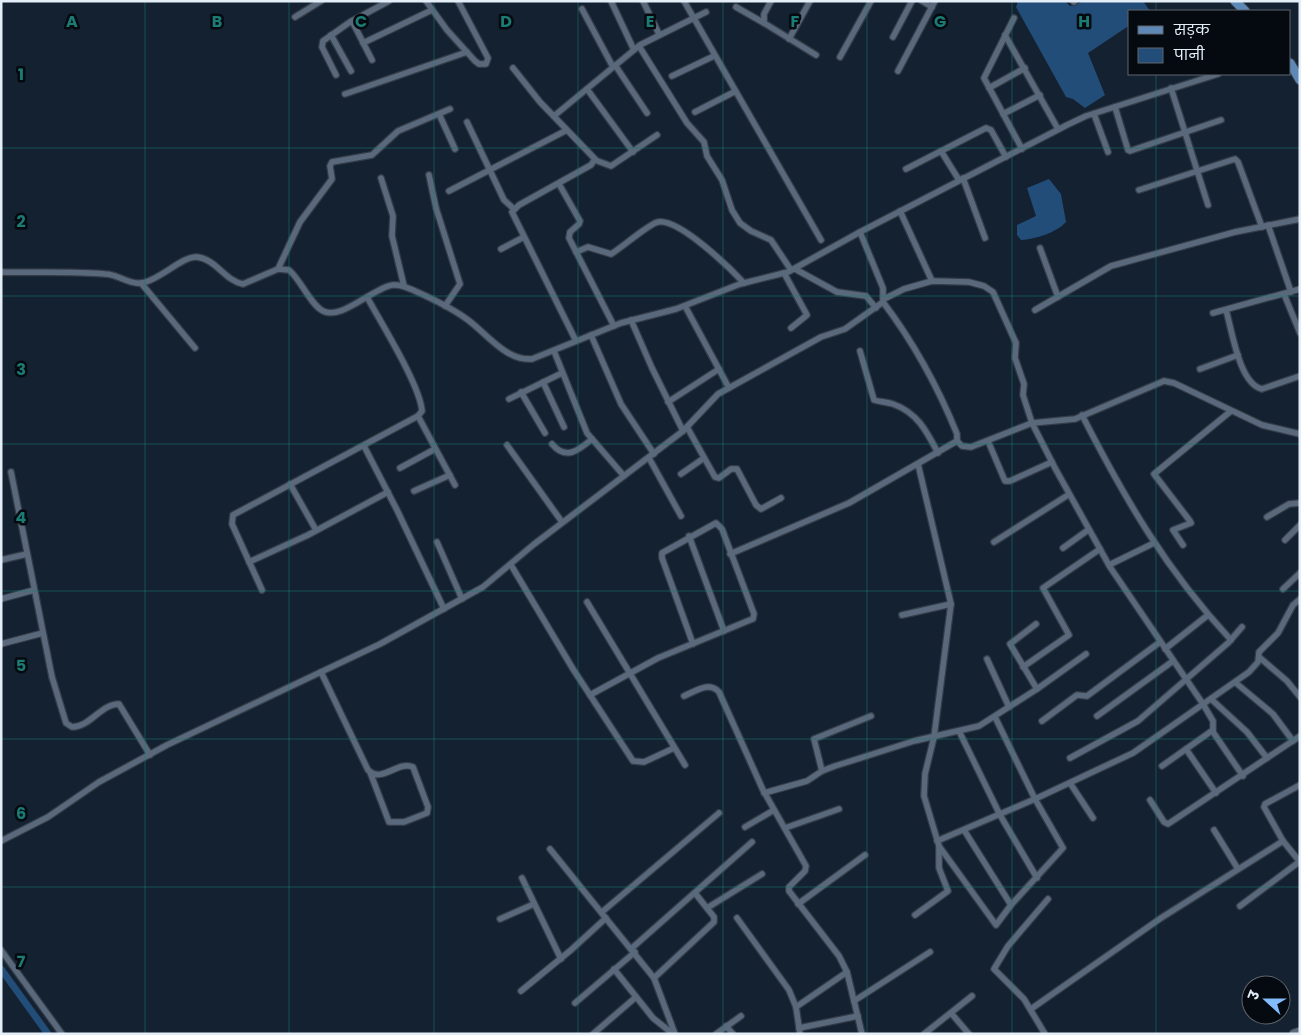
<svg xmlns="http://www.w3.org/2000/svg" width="1301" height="1035" viewBox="0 0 1301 1035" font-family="Poppins,'Noto Sans Devanagari',sans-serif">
<rect width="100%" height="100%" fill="#142130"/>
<g fill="#224d79">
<path d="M1018,1H1065L1070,6L1085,1H1143L1150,11H1130V25L1088,53L1105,95L1085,108L1073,99L1066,97L1016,7Z"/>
<path d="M1049,179L1061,194L1066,222C1056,233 1036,239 1021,240L1017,235V225L1036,216L1027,188Z"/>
</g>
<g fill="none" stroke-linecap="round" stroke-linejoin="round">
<path stroke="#224d79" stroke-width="7" d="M1,969L48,1034"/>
<defs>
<g id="street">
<path d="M426,1L447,30L475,61L479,64H486L488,58L458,1"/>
<path d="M611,1L634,50"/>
<path d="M643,1L659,34"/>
<path d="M684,1L821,240"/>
<path d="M771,1L764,14V23L816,55"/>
<path d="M922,1L932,7"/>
<path d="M1073,1L1074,2"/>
<path d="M736,7L764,23"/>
<path d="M582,9L613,67"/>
<path d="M295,17L321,1"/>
<path d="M1014,18L984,78L1022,149"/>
<path d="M352,21L372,60"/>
<path d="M331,35L351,71"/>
<path d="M1005,35L1058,129"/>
<path d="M893,37L912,1"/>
<path d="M789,39L810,1"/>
<path d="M363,43L432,10"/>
<path d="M639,46L687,123L704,142L707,156L722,180L732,210L740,223L751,231L771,240L791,270"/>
<path d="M840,57L871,1"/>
<path d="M615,65L647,113"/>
<path d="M513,68L540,102L595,159L591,165L519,205L512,212L576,341"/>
<path d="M898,71L935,1"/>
<path d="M336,75L322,47L323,41L350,22L389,1"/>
<path d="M672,76L714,56"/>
<path d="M989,88L1025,68"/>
<path d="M1171,88L1208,205"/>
<path d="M587,89L633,152"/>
<path d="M345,94L467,52"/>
<path d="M1115,107L1128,150L1130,151L1221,120"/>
<path d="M695,112L734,92"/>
<path d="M439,114L455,149"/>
<path d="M1003,114L1040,95"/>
<path d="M1094,114L1108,152"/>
<path d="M554,116L640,45L706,12"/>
<path d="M467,122L504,200L514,209"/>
<path d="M941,151L959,180"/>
<path d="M595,160L611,166L657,135"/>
<path d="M906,169L986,128L991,130L1006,157"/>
<path d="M429,175L436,208L460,284L445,306"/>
<path d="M381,178L393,216L392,236L404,286"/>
<path d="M963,178L985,238"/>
<path d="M559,184L580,221L579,224L570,232L569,238L614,326"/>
<path d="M1139,190L1235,159L1238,162L1262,227"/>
<path d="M449,191L567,130"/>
<path d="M900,211L932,281"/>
<path d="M1268,225L1291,292"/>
<path d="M1040,248L1058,297"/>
<path d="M501,249L524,237"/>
<path d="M576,252L588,247L611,254C620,249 650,223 658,222C679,218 731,269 744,283"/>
<path d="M278,269L300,222L332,179L330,166L332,162L372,155L398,131L450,109"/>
<path d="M795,269L837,292L866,296L876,308"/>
<path d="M1,272C36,273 71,271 105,274C118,274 129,285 142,283C160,280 182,256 197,257C216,259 225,281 243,284L278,269L289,270C301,280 310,304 323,311C341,321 374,287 393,285C401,284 408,288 415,291C433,299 452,308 468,320C487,334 506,361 532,359L621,323L676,309L740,284L788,272L860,232L1067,125L1086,116L1218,74"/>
<path d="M784,273L807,315L791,328"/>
<path d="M141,283L195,348"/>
<path d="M1284,294L1300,333"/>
<path d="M884,299L904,289L932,281L969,282L984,286L993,292L1016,343L1015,358L1024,384L1023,395L1032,423L1055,468L1110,567L1203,704L1213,721V732L1243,776"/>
<path d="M685,306L729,388"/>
<path d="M1035,310L1111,266L1235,232L1300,219"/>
<path d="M1226,310C1232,330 1239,384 1262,389L1300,376"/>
<path d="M1213,313L1300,289"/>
<path d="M631,320L652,368L683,431"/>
<path d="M591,335L621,404L654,454"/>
<path d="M554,351L587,433L624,476"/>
<path d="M860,351L874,400C880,402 887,402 893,404C918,413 927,432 938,453"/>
<path d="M1200,369L1238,355"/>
<path d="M543,382L564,427"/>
<path d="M521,392L545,433"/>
<path d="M509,399L562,373"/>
<path d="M668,402L719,369"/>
<path d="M1082,415C1125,499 1166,570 1231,640"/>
<path d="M418,416L455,485"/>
<path d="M687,427L715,477L719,478L731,469H737L756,505L761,509L781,498"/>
<path d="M957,441L962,446L971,447L1032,423L1075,419L1164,381L1174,383L1262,425L1300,434"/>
<path d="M988,441L1005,481H1010L1052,462"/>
<path d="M552,444C566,461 579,450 592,439"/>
<path d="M507,445L562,522"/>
<path d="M364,446L397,510L444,609"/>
<path d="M649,458L681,516"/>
<path d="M918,464L951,604L934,737L925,774L924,796L939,846L996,925L1011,905L1063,848L1035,799L995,717"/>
<path d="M400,468L435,449"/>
<path d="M11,472L52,677L66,723L72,727C90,727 101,704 119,704L150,755"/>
<path d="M681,474L704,458"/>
<path d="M290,484L316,530"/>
<path d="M414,491L450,475"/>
<path d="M1267,517L1289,504L1300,503"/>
<path d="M689,536L724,631"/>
<path d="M1285,540L1300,525"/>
<path d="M437,542L462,599"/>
<path d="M994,542L1068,495"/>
<path d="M1183,545L1173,530L1191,523L1190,521L1154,474L1231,411"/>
<path d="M1063,548L1088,530"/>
<path d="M730,554L849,503L957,441V434C938,387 914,343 883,302"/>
<path d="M1,560L27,554"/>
<path d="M249,562L308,535L388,492"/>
<path d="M511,565L573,669L633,761L644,762L674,748"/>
<path d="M1109,565L1154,543"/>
<path d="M1283,589L1300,573"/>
<path d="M262,590L232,524L233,515L418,416L422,411C420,385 381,323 367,297"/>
<path d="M1,599L34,590"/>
<path d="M587,602L685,765"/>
<path d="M902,615L951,604"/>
<path d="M1036,624L1010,644L1037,689"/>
<path d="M1,644L43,633"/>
<path d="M1165,649L1208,615"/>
<path d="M1259,657L1287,681L1300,697"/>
<path d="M987,659L1009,707"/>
<path d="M1023,667L1069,635L1043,588L1100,549"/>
<path d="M321,672L368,770C382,784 398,760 413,767L428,807L427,813L404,822H389L370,772"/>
<path d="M1236,683L1273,714L1293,741"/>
<path d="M590,695L658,658L750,620L753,619L754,614L722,529L716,523L662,553V558L693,644"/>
<path d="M684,696C696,691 709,681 719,692L763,790L806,866L805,871L789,887V891L839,956L847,972L862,1034"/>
<path d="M1211,699L1247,732L1267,758"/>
<path d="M1097,716L1173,661"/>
<path d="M1042,721L1077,695L1087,696L1160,642"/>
<path d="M959,731L1000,815L1037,878"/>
<path d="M1186,749L1216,793"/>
<path d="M1070,758L1138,721L1228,643L1242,627"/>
<path d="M1162,766L1213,730"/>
<path d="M822,771L814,739L871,716"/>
<path d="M1070,783L1093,818"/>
<path d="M1300,785L1265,804L1264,807L1283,841L1300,862"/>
<path d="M764,793L807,781L822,771L835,766L914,741L979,726L1037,689L1086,654"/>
<path d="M1150,800L1164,822L1168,824L1300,736"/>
<path d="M745,827L774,810"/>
<path d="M785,828L839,809"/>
<path d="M964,830L1011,905"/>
<path d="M1214,830L1238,869"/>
<path d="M1,841L48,817L99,782L167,745L380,644L483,587L533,545L683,431L718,394L821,337L845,329L883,302V288L860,232"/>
<path d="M937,841L1035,799L1133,753L1249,672L1258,662L1259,652L1278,633L1293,605L1300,599"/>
<path d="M550,849L654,978L675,1034"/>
<path d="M522,878L561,959"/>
<path d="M798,904L865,855"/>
<path d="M1240,906L1299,862"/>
<path d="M707,908L762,874"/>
<path d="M602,912L719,813"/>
<path d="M915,915L948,891L939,868V846"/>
<path d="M737,918L789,990L796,1007"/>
<path d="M500,919L534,904"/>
<path d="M632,948L752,842"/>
<path d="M1,950L62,1034"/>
<path d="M614,969L653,1018L673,1034"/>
<path d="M654,978L714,922V917L695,893"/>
<path d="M521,991L571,950L606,918"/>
<path d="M854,1001L930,952"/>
<path d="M575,1003L635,952"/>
<path d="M1031,1009L1161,918L1283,841"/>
<path d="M951,1013L969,1034"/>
<path d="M726,1026L733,1034"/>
<path d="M799,1028L858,1016"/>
<path d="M593,1034L636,997"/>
<path d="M716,1034L741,1016"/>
<path d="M800,1034L796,1007L847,972"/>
<path d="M924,1034L972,996"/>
<path d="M1045,1034L1024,999L994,969L1008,946L1048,899"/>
</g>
<path id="secondary" d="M1294,1034L1300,1032"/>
<g id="primary">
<path d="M1235,1L1245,11"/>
<path d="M1290,63L1300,80"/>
</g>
</defs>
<use href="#street" stroke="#343c49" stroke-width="8"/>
<use href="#secondary" stroke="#343c49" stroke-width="11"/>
<use href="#primary" stroke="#343c49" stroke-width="11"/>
<use href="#street" stroke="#59697b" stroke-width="5.5"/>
<use href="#secondary" stroke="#59697b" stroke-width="9"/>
<use href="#primary" stroke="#5e89b7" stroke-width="9"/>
</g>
<path fill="none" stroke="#1a7c75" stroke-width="1" stroke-opacity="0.55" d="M145,1V1034M289,1V1034M434,1V1034M578,1V1034M723,1V1034M867,1V1034M1012,1V1034M1156,1V11M1156,74V1034M1,148H1300M1,296H1300M1,444H1300M1,591H1300M1,739H1300M1,887H1300"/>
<g font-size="16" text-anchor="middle" font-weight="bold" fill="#1a7c75" stroke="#050a11" stroke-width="5" stroke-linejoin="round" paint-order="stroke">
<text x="72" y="27">A</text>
<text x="217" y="27">B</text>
<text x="361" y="27">C</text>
<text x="506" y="27">D</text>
<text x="650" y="27">E</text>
<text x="795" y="27">F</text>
<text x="940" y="27">G</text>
<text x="1084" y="27">H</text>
<text x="21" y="80">1</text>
<text x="21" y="227">2</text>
<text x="21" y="375">3</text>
<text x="21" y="523">4</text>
<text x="21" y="671">5</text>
<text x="21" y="819">6</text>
<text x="21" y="967">7</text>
</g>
<rect width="1301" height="1035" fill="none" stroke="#e4eef8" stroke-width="5"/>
<rect x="1128" y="10" width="162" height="65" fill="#050a11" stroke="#5e656d"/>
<rect x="1138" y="26" width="25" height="8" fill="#5e89b7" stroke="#5e656d"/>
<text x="1174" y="35" font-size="15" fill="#e4eef8">सड़क</text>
<rect x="1138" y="48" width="25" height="15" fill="#224d79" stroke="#5e656d"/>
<text x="1174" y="60" font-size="15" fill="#e4eef8">पानी</text>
<g transform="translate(1266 1000) rotate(291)"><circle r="24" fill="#050a11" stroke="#5e656d"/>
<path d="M0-4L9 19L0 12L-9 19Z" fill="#83bcfb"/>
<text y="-8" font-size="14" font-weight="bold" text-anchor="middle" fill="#e4eef8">उ</text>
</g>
</svg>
